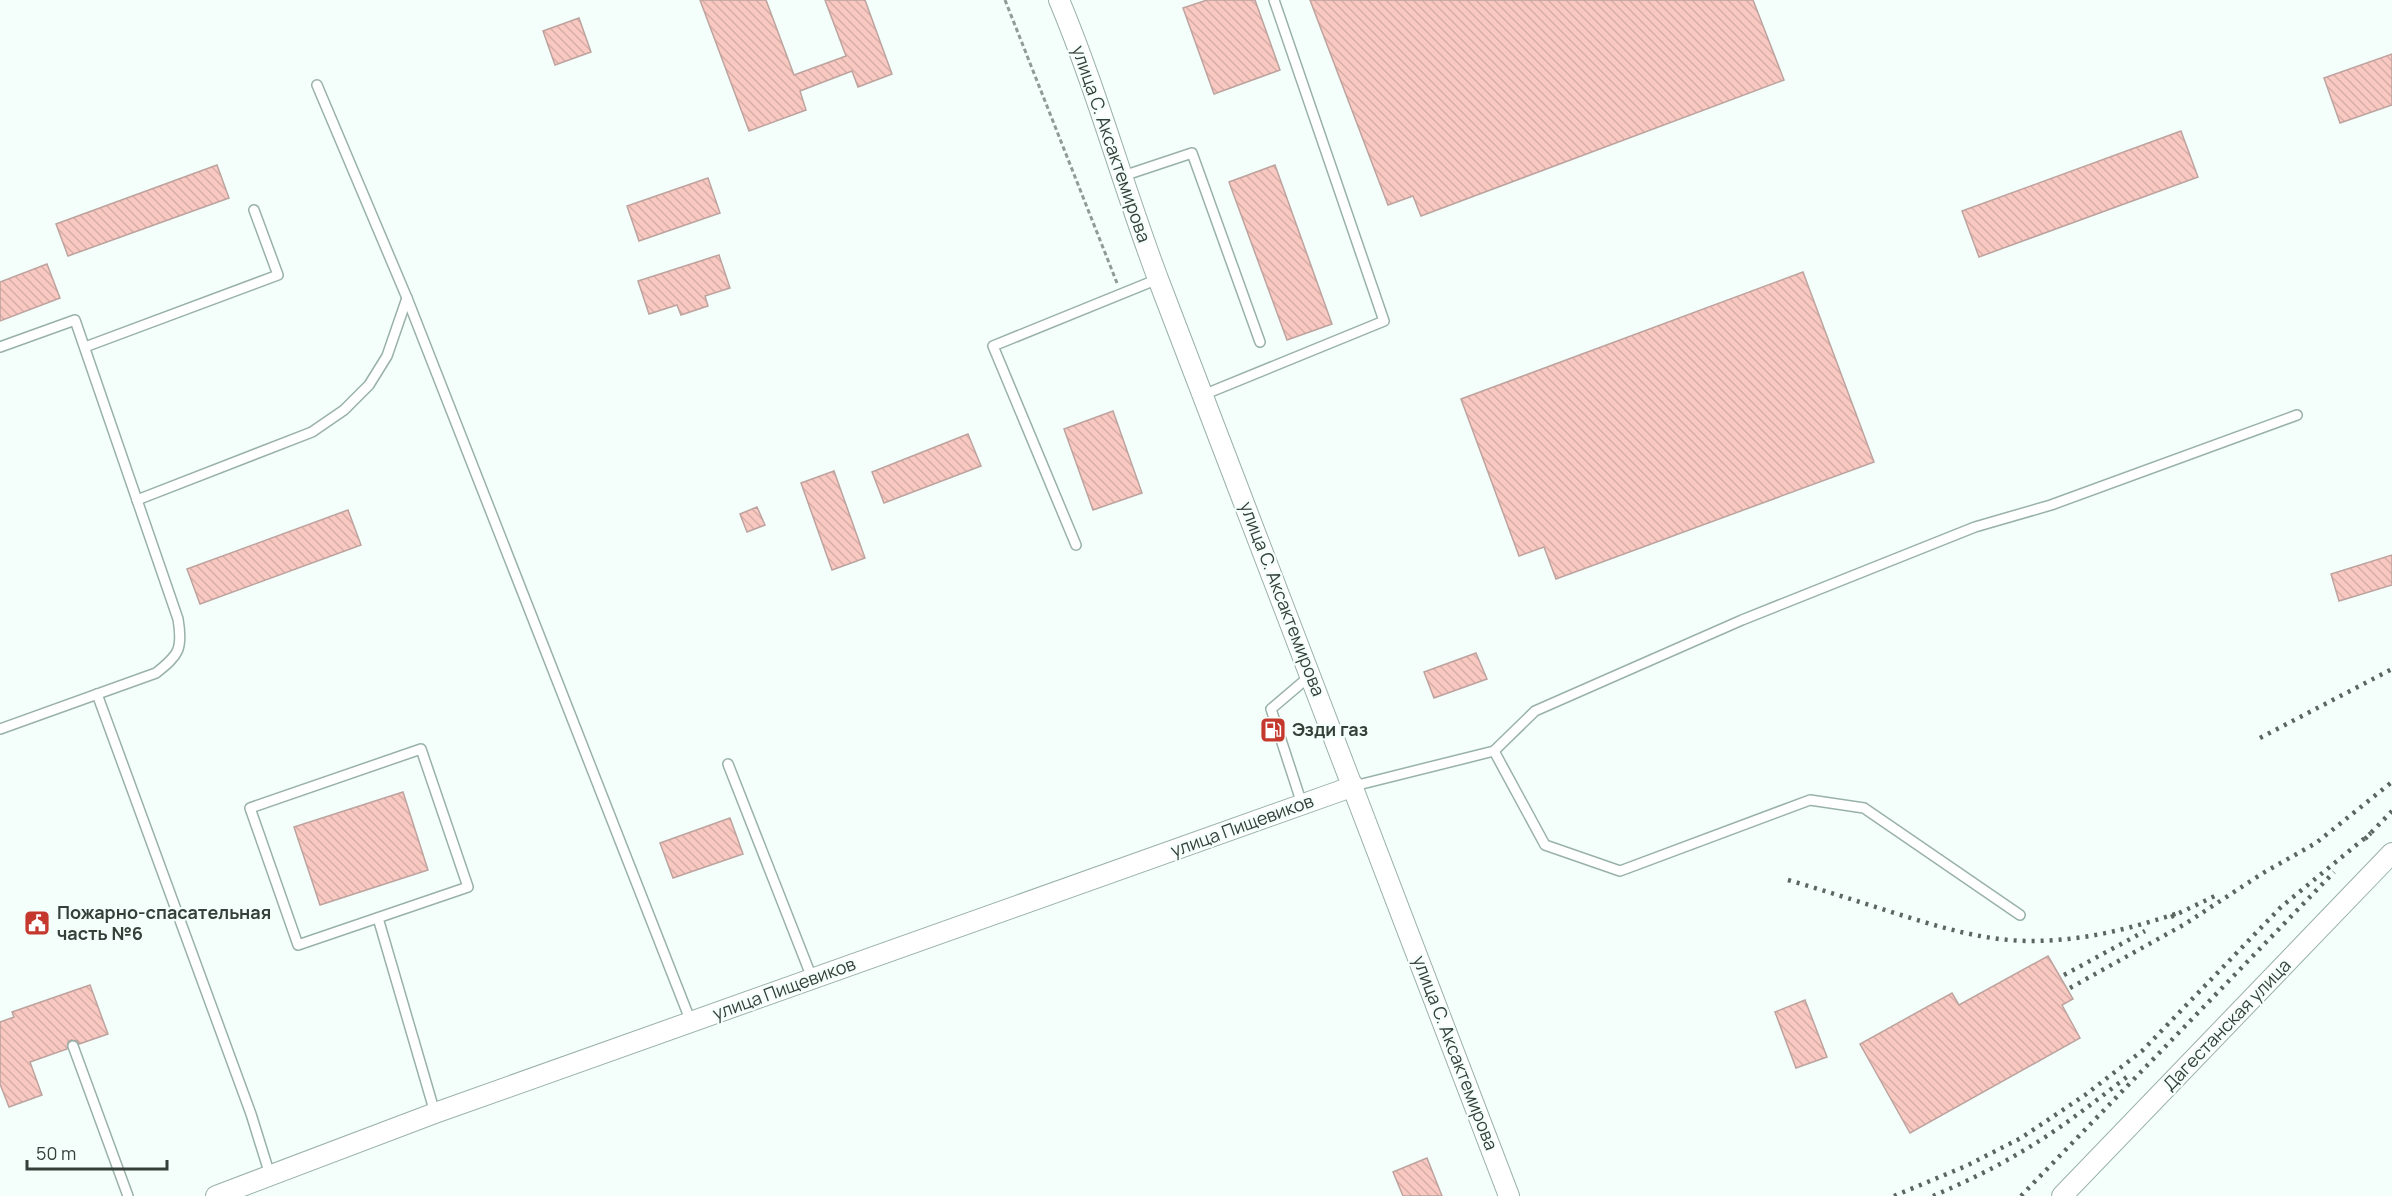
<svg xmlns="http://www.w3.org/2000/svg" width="2392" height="1196" viewBox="0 0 2392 1196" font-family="Manrope,sans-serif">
<defs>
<pattern id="building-back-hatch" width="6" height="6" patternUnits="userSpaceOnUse" patternTransform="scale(1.5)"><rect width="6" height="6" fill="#f9c9c1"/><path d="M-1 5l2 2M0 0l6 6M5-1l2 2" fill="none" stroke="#d6aea7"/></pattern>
</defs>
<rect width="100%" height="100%" fill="#f4fefa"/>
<g fill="url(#building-back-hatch)" stroke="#bda39f" stroke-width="1.5">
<path d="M700,0H766L794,75L846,56L825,0H865L892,74L858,87L852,71L800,91L806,110L749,131Z"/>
<path d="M1207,0H1255L1280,70L1214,94L1183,8Z"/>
<path d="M1310,0H1753L1784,80L1421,216L1413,196L1388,205Z"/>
<path d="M579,18L591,52L555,65L543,31Z"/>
<path d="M2392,54V105L2340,123L2324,78Z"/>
<path d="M2181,131L2198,177L1979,257L1962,211Z"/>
<path d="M217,165L229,198L68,256L56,224Z"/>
<path d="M1275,165L1332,324L1287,340L1229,182Z"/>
<path d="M708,178L720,213L639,241L627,206Z"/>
<path d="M719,255L730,288L705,296L708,306L681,315L677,305L649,314L638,281Z"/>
<path d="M47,264L60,298L0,321V282Z"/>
<path d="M1803,272L1874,462L1556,579L1544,547L1519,556L1461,399Z"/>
<path d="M1113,411L1142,493L1093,510L1064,429Z"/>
<path d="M968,434L981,466L884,503L872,472Z"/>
<path d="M834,471L865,558L832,570L801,483Z"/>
<path d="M757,507L765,525L747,532L740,514Z"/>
<path d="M348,510L361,545L200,604L187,569Z"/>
<path d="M2392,555V585L2339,601L2331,574Z"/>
<path d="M1476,653L1487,679L1434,698L1424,672Z"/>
<path d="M403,792L428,870L320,905L294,827Z"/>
<path d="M730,818L743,854L673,878L660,843Z"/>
<path d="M2048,956L2073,999L2062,1005L2080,1038L1910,1133L1860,1044L1952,993L1959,1005Z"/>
<path d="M90,985L108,1034L79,1044L77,1041L71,1040L68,1042L67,1049L30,1062L42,1095L9,1107L0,1084V1022L14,1017L12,1012Z"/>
<path d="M1805,1000L1827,1057L1796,1068L1775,1012Z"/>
<path d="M1427,1158L1442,1196H1403L1393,1172Z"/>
</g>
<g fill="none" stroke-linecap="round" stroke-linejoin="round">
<defs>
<g id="service">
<path d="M317,85L407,298L691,1022"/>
<path d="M1123,176L1192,153L1260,342"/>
<path d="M0,347L75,320L178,619C183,649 179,655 156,673L0,729"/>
<path d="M85,347L278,275L254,210"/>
<path d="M1203,395L1384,321L1274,0"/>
<path d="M137,500L312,432L344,410L369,385L387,356L407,298"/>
<path d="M1076,545L993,346L1158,279"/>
<path d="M97,694L251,1114L270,1175"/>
<path d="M421,749L468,887L298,945L250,808Z"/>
<path d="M1494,751L1545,845L1620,871L1810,800L1864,808L2020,915"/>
<path d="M728,764L812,978"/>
<path d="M1354,786L1494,751L1535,711L1742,620L1975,527L2051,505L2297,415"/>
<path d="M1302,804L1271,709L1311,675"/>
<path d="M378,918L435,1113"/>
<path d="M73,1046L128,1196"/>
</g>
<g id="minor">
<path d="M1059,0C1098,93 1124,190 1160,284C1276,588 1394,891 1509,1196"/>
<path d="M216,1196L435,1113L1354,786"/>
<path d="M2062,1196L2392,853"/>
</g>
</defs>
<use href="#service" stroke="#99b2a8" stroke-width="12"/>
<use href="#minor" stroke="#99b2a8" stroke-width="22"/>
<path stroke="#909b96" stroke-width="3" stroke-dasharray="4.5 3" stroke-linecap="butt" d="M1005,0L1117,283"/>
<use href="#service" stroke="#fff" stroke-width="9"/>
<use href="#minor" stroke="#fff" stroke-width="20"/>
<g stroke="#5b6661" stroke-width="4.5" stroke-dasharray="3 6" stroke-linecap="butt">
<path d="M2260,738L2392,669"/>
<path d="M2365,839L2392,811"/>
<path d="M1788,880C1826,891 1863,903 1901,915C1943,928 1986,941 2031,941C2082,941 2130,929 2178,913"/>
<path d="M2171,917L2217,895"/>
<path d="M2064,975L2145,931"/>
<path d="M2070,988L2185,924L2263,873L2316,843L2392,782"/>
<path d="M1894,1196L1966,1166L2021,1138L2085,1095L2142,1051L2281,907L2371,833"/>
<path d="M1933,1196C1963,1183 1993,1169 2021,1152C2059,1130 2093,1103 2128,1076"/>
<path d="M2021,1196L2334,872"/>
</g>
</g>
<defs>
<symbol id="fuel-square" viewBox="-11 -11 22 22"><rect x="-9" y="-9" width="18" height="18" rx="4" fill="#c5382d" stroke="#f4fefa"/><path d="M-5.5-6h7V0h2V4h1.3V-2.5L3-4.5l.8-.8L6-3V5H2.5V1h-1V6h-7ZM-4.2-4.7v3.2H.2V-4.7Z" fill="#fff"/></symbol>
<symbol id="civic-square" viewBox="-11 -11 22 22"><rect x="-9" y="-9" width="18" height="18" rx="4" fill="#c5382d" stroke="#f4fefa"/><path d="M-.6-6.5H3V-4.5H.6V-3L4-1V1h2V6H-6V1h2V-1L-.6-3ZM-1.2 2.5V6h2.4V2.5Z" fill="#fff"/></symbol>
</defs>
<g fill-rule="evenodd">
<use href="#fuel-square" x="1258" y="715" width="30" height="30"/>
<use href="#civic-square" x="22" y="908" width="30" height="30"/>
</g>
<g text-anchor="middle" stroke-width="4.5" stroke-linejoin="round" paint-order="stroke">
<g font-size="18" fill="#35403b" stroke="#f4fefa">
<text transform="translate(1111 144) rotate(71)" y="6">улица С. Аксактемирова</text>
<text transform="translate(1282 599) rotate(69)" y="6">улица С. Аксактемирова</text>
<text transform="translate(1242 826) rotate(-20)" y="6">улица Пищевиков</text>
<text transform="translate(784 989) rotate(-20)" y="6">улица Пищевиков</text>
<text transform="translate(2227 1025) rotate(-46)" y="6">Дагестанская улица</text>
<text transform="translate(1455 1053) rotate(69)" y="6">улица С. Аксактемирова</text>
</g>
<g font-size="18" font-weight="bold" fill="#35403b" stroke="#f4fefa" text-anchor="start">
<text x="1292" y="736">Эзди газ</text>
<text x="57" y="919">Пожарно-спасательная<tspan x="57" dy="21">часть №6</tspan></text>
</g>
</g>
<path d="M27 1160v9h140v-9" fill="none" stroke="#35403b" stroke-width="3"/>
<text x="36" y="1160" font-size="18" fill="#35403b" stroke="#f4fefa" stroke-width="4.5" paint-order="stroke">50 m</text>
</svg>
